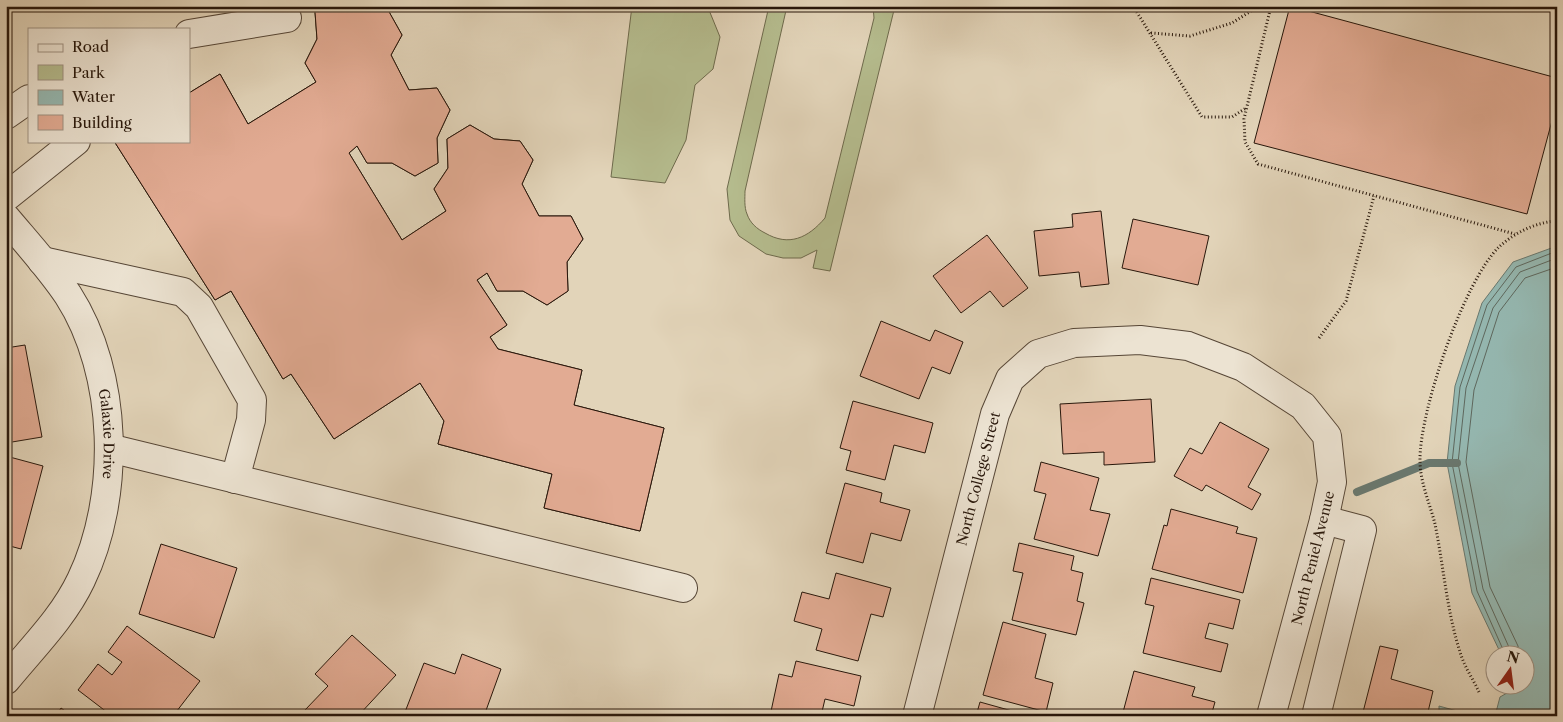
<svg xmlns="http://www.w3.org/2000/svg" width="1563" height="722" viewBox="0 0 1563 722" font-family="'Libre Caslon Text',serif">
<rect width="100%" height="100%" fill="#e2d4b9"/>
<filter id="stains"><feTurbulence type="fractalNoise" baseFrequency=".004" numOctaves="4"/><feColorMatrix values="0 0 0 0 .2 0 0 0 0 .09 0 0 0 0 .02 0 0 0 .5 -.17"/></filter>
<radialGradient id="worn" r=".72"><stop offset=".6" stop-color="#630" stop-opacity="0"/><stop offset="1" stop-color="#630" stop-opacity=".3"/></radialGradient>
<g fill="#b5bc8e" stroke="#6e6a4c">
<path d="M632,6H694L709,10L720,37L713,69L695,85L686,140L665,183L611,177Z"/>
<path d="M769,6H787L745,191C745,198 744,207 747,214C750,223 757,229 765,233C789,247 808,238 825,218L874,18L873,6H895L830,271L813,268L817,250L801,258H783L766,254L739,236L730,220L727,189Z"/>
</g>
<g fill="#95b8b1" stroke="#69786f">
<path d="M1557,246V716H1495L1500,697L1507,693L1506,685L1526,684V654H1501L1472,593L1447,463L1455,386L1482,303L1513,262Z"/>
<path d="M1439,706L1475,716H1439Z"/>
</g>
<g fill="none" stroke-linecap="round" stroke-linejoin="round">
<g stroke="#5e685e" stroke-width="1">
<path d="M1505,654L1477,591L1452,463L1460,387L1487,305L1516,267L1557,251"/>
<path d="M1512,654L1483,589L1458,463L1466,388L1493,308L1520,272L1557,258"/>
<path d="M1519,654L1518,646L1490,587L1466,462L1474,390L1499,312L1525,278L1557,267"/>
</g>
<path stroke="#69786f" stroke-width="8" d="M1357,492L1429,463H1457"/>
</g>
<g fill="#e2ab93" stroke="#28170b" fill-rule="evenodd">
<path d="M324,6H353L361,11L388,10L402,35L391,55L409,90L437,88L450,110L437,138L438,163L415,176L392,163H367L357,146L349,153L402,240L446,211L434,189L448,168L447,139L470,125L494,139L520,141L533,160L522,184L539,216H571L583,239L567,262L568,291L547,305L523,291H497L487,273L477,280L507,325L490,337L498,349L582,370L574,405L664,428L640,531L544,508L552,474L438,444L444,421L420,383L334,439L291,374L283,379L231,291L215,300L114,141H189V93L220,74L248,124L316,82L305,63L317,39L315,12ZM288,193L342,283L292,314L255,253L298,225L280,197ZM479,345L490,363L458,382L447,366Z"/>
<path d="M324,6H353L361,11L388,10L402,35L391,55L409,90L437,88L450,110L437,138L438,163L415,176L392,163H367L357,146L349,153L402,240L446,211L434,189L448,168L447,139L470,125L494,139L520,141L533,160L522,184L539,216H571L583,239L567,262L568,291L547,305L523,291H497L487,273L477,280L507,325L490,337L498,349L582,370L574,405L664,428L640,531L544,508L552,474L438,444L444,421L420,383L334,439L291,374L283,379L231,291L215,300L114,141H189V93L220,74L248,124L316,82L305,63L317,39L315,12Z"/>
<path d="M1290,6L1557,78V102L1527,214L1254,143Z"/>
<path d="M1101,211L1109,284L1081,287L1079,272L1039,276L1034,231L1073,227L1072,214Z"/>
<path d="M1133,219L1209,236L1198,285L1122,268Z"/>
<path d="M987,235L1028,288L1003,307L990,291L961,313L933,276Z"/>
<path d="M881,321L930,341L935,330L963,342L950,374L932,367L919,399L860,376Z"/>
<path d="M25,345L42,437L6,443V348Z"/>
<path d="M1151,399L1155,462L1104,465V452L1063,454L1060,404Z"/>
<path d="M853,401L933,423L925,453L894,445L885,480L846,470L851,451L840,448Z"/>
<path d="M1220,422L1269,449L1248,487L1261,494L1252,510L1206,485L1202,491L1174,476L1190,448L1202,454Z"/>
<path d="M6,456L43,466L21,549L6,545Z"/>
<path d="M1041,462L1099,478L1090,510L1110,514L1098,556L1034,539L1046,494L1034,491Z"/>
<path d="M845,483L882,493L880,502L910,510L901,541L871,533L863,563L826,553Z"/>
<path d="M1171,509L1238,527L1236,533L1257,538L1243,593L1152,569L1164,525L1167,526Z"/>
<path d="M1019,543L1074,556L1071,570L1083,573L1077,601L1084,603L1076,635L1012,620L1023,573L1013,571Z"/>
<path d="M161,544L237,568L214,638L139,614Z"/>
<path d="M836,573L891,588L883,617L871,614L858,661L816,650L822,629L794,621L802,592L829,599Z"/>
<path d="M1151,578L1240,600L1233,629L1209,623L1205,638L1228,644L1221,672L1143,653L1154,606L1145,604Z"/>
<path d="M1003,622L1046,634L1035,678L1053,683L1046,712L983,695Z"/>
<path d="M127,626L200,681L173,716H112L78,690L98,664L112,675L122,662L108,652Z"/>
<path d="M352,635L396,675L358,716H312L305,710L328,686L315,674Z"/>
<path d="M1380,646L1398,650L1391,679L1433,691L1427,716H1362Z"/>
<path d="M462,654L501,669L484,716H439L434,714L433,716H416L405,712L424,663L455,674Z"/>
<path d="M796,661L861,676L854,706L825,699L821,716H770L779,674L792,677Z"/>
<path d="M1134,671L1195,687L1192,696L1215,702L1211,716H1122Z"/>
<path d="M980,702L1030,716H976Z"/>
<path d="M61,708L72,716H56Z"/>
</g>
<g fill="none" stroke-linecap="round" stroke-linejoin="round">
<defs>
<g id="minor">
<path d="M189,34L287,18"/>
<path d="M6,115L29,99"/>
<path d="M6,197L76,141"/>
<path id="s1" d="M6,218C27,243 50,268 68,295C119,374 121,497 81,580C63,618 32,648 6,680"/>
<path d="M42,261L183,292L199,307L252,400L251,420L235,479"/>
<path d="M109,448L683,588"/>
<path id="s2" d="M917,716L995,414L1010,379L1038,354L1074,343L1140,340L1188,346L1243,367L1303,406L1327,436L1332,482L1324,520L1271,716"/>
<path d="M1316,716L1362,530L1324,520"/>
</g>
</defs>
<use href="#minor" stroke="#564636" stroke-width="30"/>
<g stroke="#28170b" stroke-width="3" stroke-dasharray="1 2.5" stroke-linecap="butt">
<path d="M1133,6L1202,117H1232L1246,108"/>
<path d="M1271,6L1244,119L1245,142L1258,164L1515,234"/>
<path d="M1151,33L1190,36L1232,23L1259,6"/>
<path d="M1319,338L1346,301L1374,196"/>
<path d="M1479,692C1474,681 1466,669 1462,658C1447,615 1444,568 1435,524C1430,504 1420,482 1420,461C1419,412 1464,281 1499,247C1514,233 1536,222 1557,221"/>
</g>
<use href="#minor" stroke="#ece3d2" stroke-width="28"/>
</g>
<g text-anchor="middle" stroke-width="5" stroke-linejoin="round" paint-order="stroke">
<g font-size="14" fill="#28170b" stroke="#ece3d2">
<text dy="5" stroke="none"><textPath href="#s1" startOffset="245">Galaxie Drive</textPath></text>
<text dy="5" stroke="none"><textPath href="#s2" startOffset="245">North College Street</textPath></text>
<text transform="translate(1313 558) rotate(-76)" y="5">North Peniel Avenue</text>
</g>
</g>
<rect width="1563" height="722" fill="none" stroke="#e2d4b9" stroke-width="25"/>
<rect x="8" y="8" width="1548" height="707" fill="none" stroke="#28170b" stroke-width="2.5"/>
<rect x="12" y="12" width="1538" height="697" fill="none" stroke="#28170b"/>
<rect x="28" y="28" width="162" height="115" fill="#ece3d2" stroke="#9e9182"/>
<rect x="38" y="44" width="25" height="8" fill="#ece3d2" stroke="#9e9182"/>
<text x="72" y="52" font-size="15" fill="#28170b">Road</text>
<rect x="38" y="65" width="25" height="15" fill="#b5bc8e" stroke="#9e9182"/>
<text x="72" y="78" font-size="15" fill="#28170b">Park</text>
<rect x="38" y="90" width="25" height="15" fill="#95b8b1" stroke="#9e9182"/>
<text x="72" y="102" font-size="15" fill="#28170b">Water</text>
<rect x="38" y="115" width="25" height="15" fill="#e2ab93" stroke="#9e9182"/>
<text x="72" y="128" font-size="15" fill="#28170b">Building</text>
<g transform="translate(1510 670) rotate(14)"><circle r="24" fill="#ece3d2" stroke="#9e9182"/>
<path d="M0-4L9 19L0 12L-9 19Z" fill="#8f2418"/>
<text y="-8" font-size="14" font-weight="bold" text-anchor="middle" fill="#28170b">N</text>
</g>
<rect width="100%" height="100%" filter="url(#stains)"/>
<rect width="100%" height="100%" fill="url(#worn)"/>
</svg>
